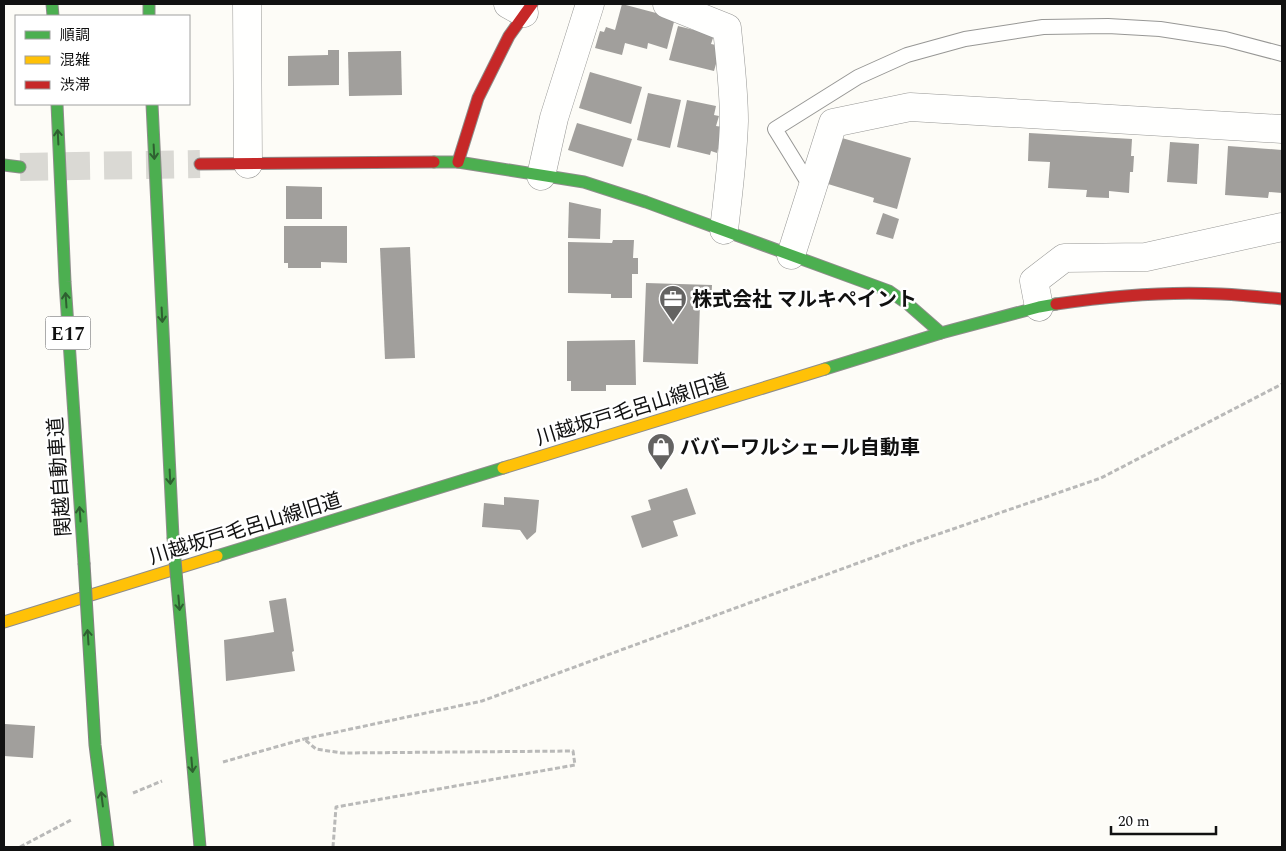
<svg xmlns="http://www.w3.org/2000/svg" width="1286" height="851" viewBox="0 0 1286 851" font-family="Spectral,'Noto Sans JP',serif">
<rect width="100%" height="100%" fill="#fdfcf7"/>
<g fill="#a19f9c">
<path d="M622,4L675,18L667,49L648,43L647,49L625,43L622,55L595,48L600,31L604,32L606,27L615,30Z"/>
<path d="M678,26L714,35L711,44L716,45L715,49L720,50L714,71L669,60Z"/>
<path d="M328,50H339V85L288,86V56L328,55Z"/>
<path d="M401,51L402,95L349,96L348,52Z"/>
<path d="M590,72L642,87L631,124L579,108Z"/>
<path d="M648,93L681,100L670,148L637,140Z"/>
<path d="M687,100L716,106L714,115L719,116L716,126L723,127L717,153L711,151L710,155L677,147Z"/>
<path d="M577,123L632,139L623,167L568,150Z"/>
<path d="M1029,133L1132,139L1131,156H1134L1133,172H1130L1129,193L1109,191V198L1086,197L1087,190L1048,188L1050,162L1028,161Z"/>
<path d="M842,138L911,158L897,209L873,202L874,198L828,184Z"/>
<path d="M1170,142L1199,144L1197,184L1167,182Z"/>
<path d="M1228,146L1282,150V193L1269,192L1268,198L1225,195Z"/>
<path d="M286,186L322,187V219H286Z"/>
<path d="M569,202L601,209L600,239L568,238Z"/>
<path d="M883,213L899,219L893,239L876,234Z"/>
<path d="M284,226H347V263L321,262V268H288V263H284Z"/>
<path d="M613,240H634L633,258H638V274H632V298H611V294L568,293V242L612,243Z"/>
<path d="M410,247L415,358L385,359L380,248Z"/>
<path d="M646,283L712,285L711,304H700L698,364L643,362Z"/>
<path d="M635,340L636,385H606V391H571V381H567V341Z"/>
<path d="M687,488L696,514L673,521L678,536L642,548L631,516L651,510L648,500Z"/>
<path d="M504,497L539,500L536,532L527,540L520,530L482,527L484,503L504,505Z"/>
<path d="M286,598L294,651L292,652L295,671L226,681L224,640L274,632L269,601Z"/>
<path d="M5,724L35,726L33,758L4,756Z"/>
</g>
<g fill="none" stroke-linecap="round" stroke-linejoin="round">
<path stroke="#dad9d4" stroke-width="28" stroke-dasharray="28 14" stroke-linecap="butt" d="M20,167L200,164"/>
<defs>
<path id="lane" d="M812,189L775,129L858,77L907,55L965,39L1043,27L1108,26L1160,29L1225,39L1282,54"/>
<g id="street">
<path d="M247,4L248,164"/>
<path d="M508,4L524,13"/>
<path d="M667,4L727,28C730,59 734,90 734,121C733,158 728,194 724,230"/>
<path d="M541,176L554,118L590,4"/>
<path d="M791,255L833,123L910,107L1282,129"/>
<path d="M1039,307L1034,281L1064,258L1146,257L1282,227"/>
</g>
<g id="fast">
<path d="M52,4L53,16"/>
<path d="M149,4V16"/>
<path d="M57,104L65,282L84,563"/>
<path d="M152,104L173,537"/>
<path d="M434,162H458L584,182L646,202L889,291L909,305L941,333"/>
<path d="M4,165L20,167"/>
<path d="M825,369L941,333L1039,307L1056,304"/>
<path d="M217,556L503,468"/>
</g>
<g id="slow">
<path d="M503,468L825,369"/>
<path d="M4,622L217,556"/>
</g>
<g id="jam">
<path d="M458,162L478,98L509,36L532,4"/>
<path d="M200,164L434,162"/>
<path d="M1056,304C1110,296 1166,291 1221,294C1241,295 1262,297 1282,299"/>
</g>
</defs>
<use href="#lane" stroke="#979795" stroke-width="16"/>
<use href="#street" stroke="#979795" stroke-width="29"/>
<use href="#fast" stroke="#8e8d8b" stroke-width="13"/>
<use href="#slow" stroke="#8e8d8b" stroke-width="13"/>
<use href="#jam" stroke="#8e8d8b" stroke-width="13"/>
<g stroke="#b9b9b8" stroke-width="3" stroke-dasharray="5 2.5" stroke-linecap="butt">
<path d="M223,762L304,739"/>
<path d="M133,793L162,781"/>
<path d="M20,847L73,819"/>
<path d="M333,847L336,807L575,765L573,751L342,753L316,749L304,739L482,701L918,541L1101,478L1282,384"/>
</g>
<use href="#lane" stroke="#fffffe" stroke-width="14"/>
<use href="#street" stroke="#fffffe" stroke-width="28"/>
<use href="#fast" stroke="#4caf50" stroke-width="11"/>
<use href="#slow" stroke="#ffc107" stroke-width="11"/>
<use href="#jam" stroke="#c62828" stroke-width="11"/>
<defs>
<g id="fast-bridge">
<path d="M173,537L200,847"/>
<path d="M84,563L95,745L108,847"/>
</g>
</defs>
<use href="#fast-bridge" stroke="#858482" stroke-width="13" stroke-linecap="butt"/>
<use href="#fast-bridge" stroke="#4caf50" stroke-width="11"/>
</g>
<defs><path id="oneway-shaft" d="M-6 0H5M1.5-3L5.5 0L1.5 3" fill="none" stroke-width="1.6" stroke-linecap="round" stroke-linejoin="round" transform="scale(1.25)"/></defs>
<g stroke="#2e6030">
<use href="#oneway-shaft" transform="translate(58 137) rotate(-93)"/>
<use href="#oneway-shaft" transform="translate(154 152) rotate(87)"/>
<use href="#oneway-shaft" transform="translate(66 300) rotate(-94)"/>
<use href="#oneway-shaft" transform="translate(162 315) rotate(87)"/>
<use href="#oneway-shaft" transform="translate(170 477) rotate(87)"/>
<use href="#oneway-shaft" transform="translate(80 514) rotate(-94)"/>
<use href="#oneway-shaft" transform="translate(179 603) rotate(85)"/>
<use href="#oneway-shaft" transform="translate(88 637) rotate(-94)"/>
<use href="#oneway-shaft" transform="translate(192 765) rotate(85)"/>
<use href="#oneway-shaft" transform="translate(102 799) rotate(-97)"/>
</g>
<defs>
<symbol id="office-pin" viewBox="-11 -11 22 30"><path d="M0 17L-7.5 6A9.5 9.5 0 1 1 7.5 6Z" fill="#646362" stroke="#fff"/><path d="M-6-3h4V-5.5h4V-3h4V5H-6ZM-1-4.5V-3h2v-1.5ZM-6 0V1H6V0Z" fill="#fff"/></symbol>
<symbol id="shop-pin" viewBox="-11 -11 22 30"><path d="M0 17L-7.5 6A9.5 9.5 0 1 1 7.5 6Z" fill="#646362" stroke="#fff"/><path d="M-5-2.5h2.3a2.7 3.5 0 0 1 5.4 0H5L5.5 6h-11ZM-1.5-2.5h3a1.5 2.3 0 0 0-3 0Z" fill="#fff"/></symbol>
</defs>
<g fill-rule="evenodd">
<use href="#office-pin" x="657" y="283" width="32" height="43"/>
<use href="#shop-pin" x="645" y="431" width="32" height="43"/>
</g>
<g text-anchor="middle" stroke-width="5" stroke-linejoin="round" paint-order="stroke">
<rect fill="#fff" stroke="#585858" stroke-width="1" x="45.5" y="316.5" width="45" height="33" rx="4"/>
<g font-size="19" font-weight="bold" fill="#111">
<text x="68" y="340">E17</text>
</g>
<g font-size="20" font-weight="bold" fill="#111" stroke="#fff" text-anchor="start">
<text x="692" y="306">株式会社 マルキペイント</text>
<text x="680" y="454">ババーワルシェール自動車</text>
</g>
<g font-size="20" fill="#111" stroke="#fff">
<text transform="translate(632 409) rotate(-17)" y="7">川越坂戸毛呂山線旧道</text>
<text transform="translate(59 477) rotate(-94)" y="7">関越自動車道</text>
<text transform="translate(245 528) rotate(-17)" y="7">川越坂戸毛呂山線旧道</text>
</g>
</g>
<rect width="1286" height="851" fill="none" stroke="#111111" stroke-width="10"/>
<rect x="15" y="15" width="175" height="90" fill="#ffffff" stroke="#a0a0a0"/>
<rect x="25" y="31" width="25" height="8" fill="#4caf50" stroke="#a0a0a0"/>
<text x="60" y="40" font-size="15" fill="#111111">順調</text>
<rect x="25" y="56" width="25" height="8" fill="#ffc107" stroke="#a0a0a0"/>
<text x="60" y="65" font-size="15" fill="#111111">混雑</text>
<rect x="25" y="81" width="25" height="8" fill="#c62828" stroke="#a0a0a0"/>
<text x="60" y="90" font-size="15" fill="#111111">渋滞</text>
<path d="M1111 826v8h105v-8" fill="none" stroke="#111111" stroke-width="2.5"/>
<text x="1118" y="826" font-size="15" fill="#111111" stroke="#ffffff" stroke-width="4" paint-order="stroke">20 m</text>
</svg>
